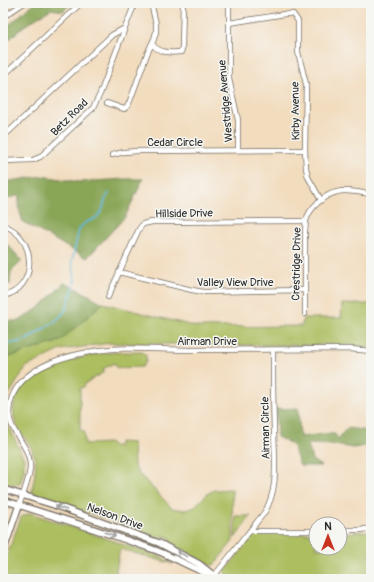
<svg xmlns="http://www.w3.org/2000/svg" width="374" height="582" viewBox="0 0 374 582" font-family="Pangolin,sans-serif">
<rect width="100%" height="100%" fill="#f6f6f2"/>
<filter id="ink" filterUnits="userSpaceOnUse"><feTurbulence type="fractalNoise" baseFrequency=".025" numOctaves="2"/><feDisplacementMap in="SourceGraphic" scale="8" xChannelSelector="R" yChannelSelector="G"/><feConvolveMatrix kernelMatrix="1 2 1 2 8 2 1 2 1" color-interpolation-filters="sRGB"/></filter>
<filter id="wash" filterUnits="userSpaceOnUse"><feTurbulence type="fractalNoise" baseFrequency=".012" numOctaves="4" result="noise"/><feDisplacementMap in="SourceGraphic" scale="16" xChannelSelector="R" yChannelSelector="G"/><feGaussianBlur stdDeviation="0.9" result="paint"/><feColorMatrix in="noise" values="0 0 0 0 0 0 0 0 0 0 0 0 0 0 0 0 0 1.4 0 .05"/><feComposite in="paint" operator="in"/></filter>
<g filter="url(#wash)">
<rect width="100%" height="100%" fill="#f2dcbe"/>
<g fill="#acbe61" stroke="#6c7446">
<path d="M103,303L197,327L302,326L303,318H341L342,304H371V348L352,345H232L110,343L61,350L26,367L8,396L6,420L24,459V471L20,484L6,485L5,480L3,476V351L15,349L18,354L60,341Z"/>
<path d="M142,352L146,355V362L142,367L117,368L114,363L103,369L104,372L85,384L84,387L80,388V430L84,431L85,444L111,443V446H119V442L133,443L134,466L139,474L172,508L184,510L193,508L207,494L214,490L232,489L233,541L214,565H211L171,544L170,538L165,536L157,537L37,495L32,492C32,484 35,478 35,471C36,465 35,458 33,453C30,441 17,433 14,418C6,374 73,357 106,353C118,352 130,352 142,352Z"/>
<path d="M30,513L161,557L173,564L120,549L115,577L117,579H3V563L7,555L21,517Z"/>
<path d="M235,516H251L235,538Z"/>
<path d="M371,531V579H232L224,572L255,533H316V548H340V533Z"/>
</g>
<g fill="#89a557" stroke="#5a6841">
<path d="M34,3H70L64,11L51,9L24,26L3,45V32L9,25Z"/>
<path d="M42,176L80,182L124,179H143L125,217L87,258L23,222L19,209V195L3,200V182Z"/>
<path d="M3,244H7L22,261L11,272L10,285L3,279Z"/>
<path d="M64,283L78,289L103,303L60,341L3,359V321H19L40,307Z"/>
<path d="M298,408L300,437L323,434H335L338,439L347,428L371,431V445L353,448L334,445L308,444L312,460L321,466H300L292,444L277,437L276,409Z"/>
</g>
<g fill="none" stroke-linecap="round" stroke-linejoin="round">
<path stroke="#61bcde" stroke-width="1.5" d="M3,344L14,343L26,340L54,322L61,316L66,309L73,289L75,280L72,261L79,229L85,223L96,218L102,211L105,200L109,193"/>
</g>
</g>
<g filter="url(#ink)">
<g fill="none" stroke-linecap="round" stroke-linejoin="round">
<defs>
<g id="minor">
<path d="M229,3V79L238,120V150"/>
<path d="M3,17L24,3"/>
<path d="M229,23L285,14H293L298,21V52L306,84L305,150L306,168L308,177L321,200"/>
<path d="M152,44C159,53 170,53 181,52L182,49L183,3"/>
<path d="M3,76L81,3"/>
<path d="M107,103L124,109L127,107L130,101L147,54L154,39L156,32V24L151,3"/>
<path d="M3,137L112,35L125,28L135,3"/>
<path d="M112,155L124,152L138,151L305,150"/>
<path d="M3,161L33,160L40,157L93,108L100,94L125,28"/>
<path d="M3,225C38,237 38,289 3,296"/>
<path d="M119,272L192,290L203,292L305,290"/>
<path d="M108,297L139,229L143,224L152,222L306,221"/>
<path d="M305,314V230C306,228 305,224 306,221C309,208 324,195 337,192C347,189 360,193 371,194"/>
<path d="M19,505C23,494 31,476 30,464C28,439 0,429 12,397C22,370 58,358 84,353C119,345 157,350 193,350C245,350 298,349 350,349L371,351"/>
<path d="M340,530H361L371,528"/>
<path d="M250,531H316"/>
<path d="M214,576L264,513C280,488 274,457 274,429C273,403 273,376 273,350"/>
</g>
<g id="tertiary">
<path d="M3,489L54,505L159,543L199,564L218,579"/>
<path d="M3,500C53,516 103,531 152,549C173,556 192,569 214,576"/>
<path d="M3,552L19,505"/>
</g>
</defs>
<use href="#minor" stroke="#71695e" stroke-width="6"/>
<use href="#tertiary" stroke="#71695e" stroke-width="8"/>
<use href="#minor" stroke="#fff" stroke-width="4.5"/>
<use href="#tertiary" stroke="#fff" stroke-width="5.5"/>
</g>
<defs><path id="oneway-shaft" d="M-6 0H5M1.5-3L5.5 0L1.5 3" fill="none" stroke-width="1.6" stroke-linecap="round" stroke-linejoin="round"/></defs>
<g stroke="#a0a0a0">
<use href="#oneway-shaft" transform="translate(61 508) rotate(-161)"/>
<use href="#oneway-shaft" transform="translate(110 534) rotate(18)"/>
<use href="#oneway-shaft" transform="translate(182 554) rotate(-152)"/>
</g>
</g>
<g text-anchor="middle" stroke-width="3" stroke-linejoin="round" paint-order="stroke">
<g font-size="11" fill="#2b2b2b" stroke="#f6f6f2">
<text transform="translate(225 101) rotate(-95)" y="4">Westridge Avenue</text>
<text transform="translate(295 111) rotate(-91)" y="4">Kirby Avenue</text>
<text transform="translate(69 117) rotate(-45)" y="4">Betz Road</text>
<text x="175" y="146">Cedar Circle</text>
<text transform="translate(184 213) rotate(-1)" y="4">Hillside Drive</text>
<text transform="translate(296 264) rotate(-89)" y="4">Crestridge Drive</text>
<text x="235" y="286">Valley View Drive</text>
<text x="207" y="345">Airman Drive</text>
<text transform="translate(265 428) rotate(-91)" y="4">Airman Circle</text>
<text transform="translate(115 516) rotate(20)" y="4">Nelson Drive</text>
</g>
</g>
<rect width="374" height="582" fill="none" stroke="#f6f6f2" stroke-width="16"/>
<g transform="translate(328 536)"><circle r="19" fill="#f6f6f2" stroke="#a5a5a2"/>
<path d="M0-3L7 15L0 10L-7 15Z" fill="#c8321e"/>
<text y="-6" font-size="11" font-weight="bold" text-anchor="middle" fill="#2b2b2b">N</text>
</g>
</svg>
